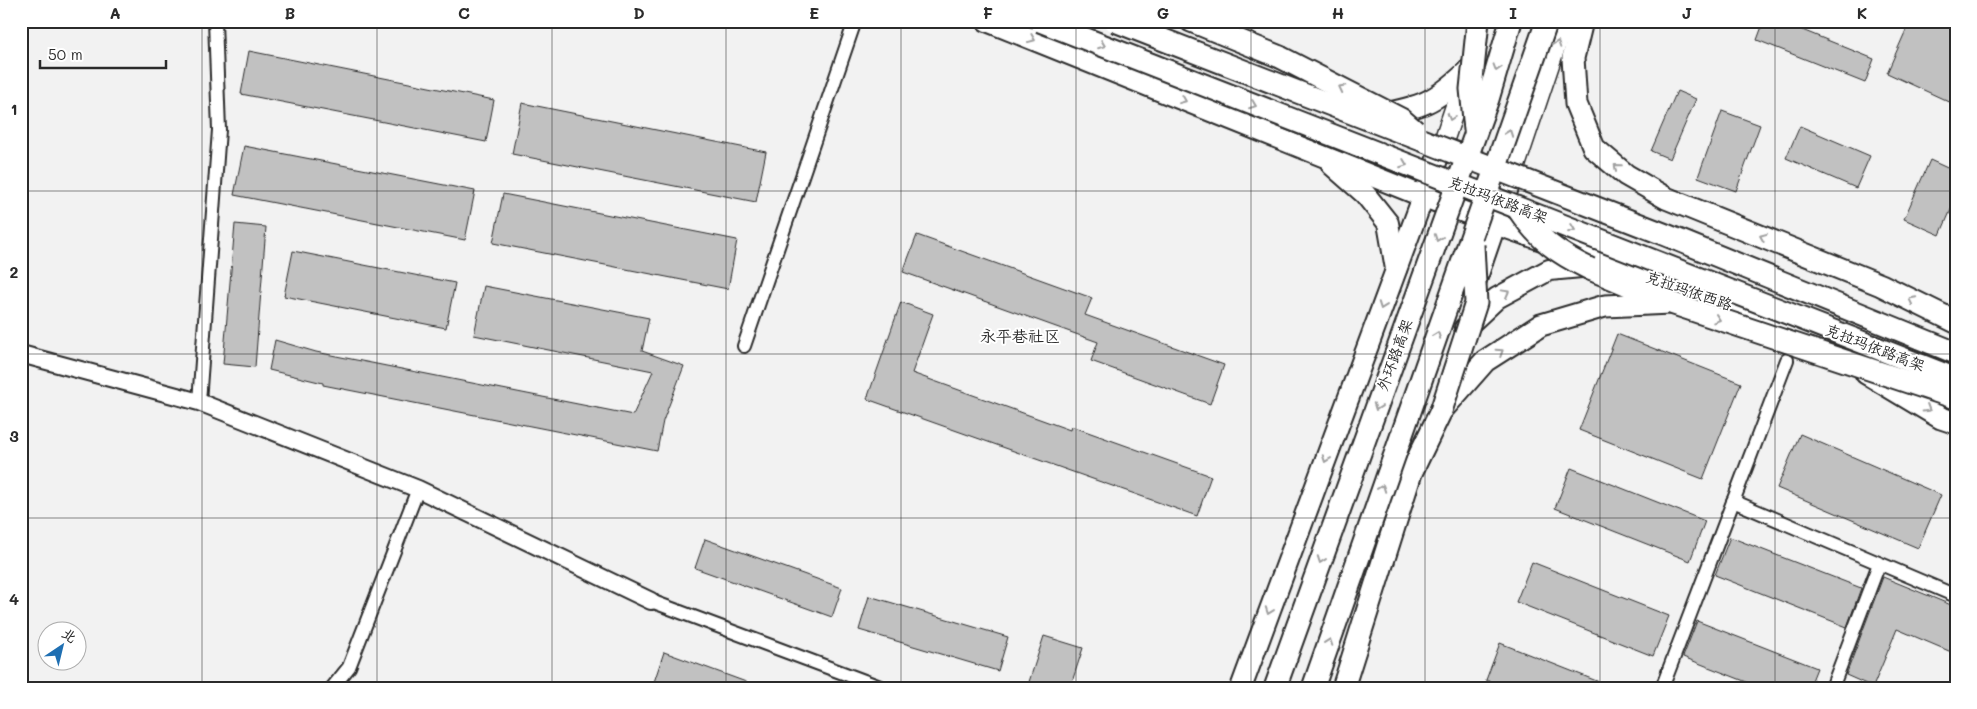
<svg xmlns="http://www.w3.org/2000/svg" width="1977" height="709" viewBox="0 0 1977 709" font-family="Mali,'LXGW WenKai TC',sans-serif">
<rect width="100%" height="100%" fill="#f2f2f2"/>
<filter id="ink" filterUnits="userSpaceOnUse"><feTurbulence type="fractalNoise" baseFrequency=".02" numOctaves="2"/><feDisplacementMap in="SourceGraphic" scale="10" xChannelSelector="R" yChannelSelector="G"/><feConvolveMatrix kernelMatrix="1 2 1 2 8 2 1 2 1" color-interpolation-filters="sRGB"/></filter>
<g filter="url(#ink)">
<g fill="#c1c1c1" stroke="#2b2b2b">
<path d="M1764,21H1780L1874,59L1865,83L1757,40Z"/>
<path d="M1910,21H1956V105L1887,73Z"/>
<path d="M249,51L494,100L486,142L241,94Z"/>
<path d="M1677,91L1696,99L1670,159L1651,151Z"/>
<path d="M522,103L766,152L756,202L512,154Z"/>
<path d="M1722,111L1760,125L1736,191L1698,177Z"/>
<path d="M1800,126L1870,156L1856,188L1786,158Z"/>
<path d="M244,146L475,191L465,240L234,195Z"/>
<path d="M1930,160L1956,172V198L1940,235L1904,219Z"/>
<path d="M503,194L737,240L728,289L493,243Z"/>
<path d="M235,224L266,227L255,367L223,364Z"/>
<path d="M917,235L1092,298L1085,315L1224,365L1210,404L1091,361L1098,342L903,272Z"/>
<path d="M293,251L455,283L446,328L284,296Z"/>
<path d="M484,286L649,318L642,351L684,366L663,421L657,451L323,385V383L269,370L275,340L316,352L633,415L653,371L474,335Z"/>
<path d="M901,302L933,314L912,373L1070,430L1071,426L1211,476L1197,516L867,399Z"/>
<path d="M1617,334L1741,383L1703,479L1579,430Z"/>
<path d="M1800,434L1941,495L1918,548L1777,488Z"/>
<path d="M1571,468L1705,521L1690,561L1555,508Z"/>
<path d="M1730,537L1861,588L1847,627L1715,575Z"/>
<path d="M705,539L842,588L832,617L695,568Z"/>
<path d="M1532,562L1669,616L1653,656L1516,602Z"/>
<path d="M1883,577L1956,607V654L1897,629L1873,687L1846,675Z"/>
<path d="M869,596L1008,637L998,671L859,630Z"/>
<path d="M1697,621L1817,668L1809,688H1762L1683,657Z"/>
<path d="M1044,636L1083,648L1070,688H1027Z"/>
<path d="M1500,643L1612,687V688H1505L1486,680Z"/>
<path d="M664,652L757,686V688H652Z"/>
</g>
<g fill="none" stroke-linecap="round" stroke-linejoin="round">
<defs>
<g id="minor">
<path d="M744,346L855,21"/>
<path d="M199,402L219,130L215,21"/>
<path d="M1733,501L1956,596"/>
<path d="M651,601L883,688"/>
<path d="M332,688L349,667L418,489"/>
<path d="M1662,688L1787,360"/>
<path d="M1832,688L1879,564"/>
</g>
<path id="tertiary" d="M21,354L199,402L418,489L651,601"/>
<g id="secondary">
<path d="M1442,146L1468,69"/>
<path d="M1513,173L1564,21"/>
</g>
<g id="primary">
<path d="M987,21L1422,196L1495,224L1795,327"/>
<path d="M1332,165L1365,194L1388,223L1396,269"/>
<path d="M1476,280L1513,173"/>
<path d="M1465,328L1497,298L1549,270L1592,266"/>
<path d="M1241,688L1442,146"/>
</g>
<g id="trunk">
<path d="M1191,21L1280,57"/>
<path d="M1582,21L1573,58L1576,104L1594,148L1626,175L1666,198L1881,285L1956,322"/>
<path d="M1379,115C1421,107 1434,103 1466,73"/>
<path d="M1590,269L1664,300"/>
<path d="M1779,322L1827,350"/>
<path d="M1866,373L1941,418L1956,423"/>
<path d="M1343,688L1411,473L1441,411L1485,361L1541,325L1605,306L1671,303"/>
</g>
</defs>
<use href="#minor" stroke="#2b2b2b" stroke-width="16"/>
<use href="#tertiary" stroke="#2b2b2b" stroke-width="20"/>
<use href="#secondary" stroke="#2b2b2b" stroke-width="22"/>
<use href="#primary" stroke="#2b2b2b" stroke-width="24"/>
<use href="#trunk" stroke="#2b2b2b" stroke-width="25"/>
<use href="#minor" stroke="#fff" stroke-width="12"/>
<use href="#tertiary" stroke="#fff" stroke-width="16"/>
<use href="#secondary" stroke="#fff" stroke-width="19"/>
<use href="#primary" stroke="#fff" stroke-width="20"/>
<use href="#trunk" stroke="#fff" stroke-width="21"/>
<defs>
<g id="trunk-bridge">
<path d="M1040,21L1956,379"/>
<path d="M1115,21L1666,235L1956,353"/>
<path d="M1280,57L1401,119L1415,131"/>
<path d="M1475,130L1471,89L1478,21"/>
<path d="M1518,209C1539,240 1557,253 1590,269"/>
<path d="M1671,303L1956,398"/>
<path d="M1441,411L1476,303L1473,245"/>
<path d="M1275,688L1488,99L1511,21"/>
<path d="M1313,688L1547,21"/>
</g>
</defs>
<use href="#trunk-bridge" stroke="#2b2b2b" stroke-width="25" stroke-linecap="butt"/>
<use href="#trunk-bridge" stroke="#fff" stroke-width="21"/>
</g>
<defs><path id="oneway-chevron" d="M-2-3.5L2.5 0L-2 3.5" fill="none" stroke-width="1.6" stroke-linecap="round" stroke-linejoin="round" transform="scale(1.25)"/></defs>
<g stroke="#a0a0a0">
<use href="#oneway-chevron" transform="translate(1032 39) rotate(22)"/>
<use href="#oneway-chevron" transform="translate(1557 44) rotate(-71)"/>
<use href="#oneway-chevron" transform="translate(1102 45) rotate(21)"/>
<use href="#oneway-chevron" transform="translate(1497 68) rotate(107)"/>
<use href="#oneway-chevron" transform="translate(1342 88) rotate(-153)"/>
<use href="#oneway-chevron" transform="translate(1183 100) rotate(22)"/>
<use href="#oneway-chevron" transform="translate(1253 105) rotate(21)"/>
<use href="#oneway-chevron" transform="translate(1451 117) rotate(108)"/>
<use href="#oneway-chevron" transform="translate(1509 133) rotate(-70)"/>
<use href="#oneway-chevron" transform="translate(1404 164) rotate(21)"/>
<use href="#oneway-chevron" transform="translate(1617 167) rotate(-139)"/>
<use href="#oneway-chevron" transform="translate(1572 229) rotate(21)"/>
<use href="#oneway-chevron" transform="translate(1763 237) rotate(-158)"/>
<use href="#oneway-chevron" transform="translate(1438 238) rotate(110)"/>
<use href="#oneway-chevron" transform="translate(1506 293) rotate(-29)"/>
<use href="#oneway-chevron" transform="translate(1912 300) rotate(-153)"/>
<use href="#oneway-chevron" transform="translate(1382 306) rotate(110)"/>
<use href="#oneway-chevron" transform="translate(1717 319) rotate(18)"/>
<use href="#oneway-chevron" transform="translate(1437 335) rotate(-70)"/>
<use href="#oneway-chevron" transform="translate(1500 352) rotate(-33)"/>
<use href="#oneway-chevron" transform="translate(1377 407) rotate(110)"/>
<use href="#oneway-chevron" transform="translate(1927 409) rotate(31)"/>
<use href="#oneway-chevron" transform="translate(1326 459) rotate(110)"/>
<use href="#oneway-chevron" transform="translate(1382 488) rotate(-70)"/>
<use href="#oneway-chevron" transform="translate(1321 560) rotate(110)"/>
<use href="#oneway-chevron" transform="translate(1269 611) rotate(110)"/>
<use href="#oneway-chevron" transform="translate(1329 642) rotate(-71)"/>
</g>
</g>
<path fill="none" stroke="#2b2b2b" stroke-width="1" stroke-opacity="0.55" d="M202,21V688M377,21V688M552,21V688M726,21V688M901,21V688M1076,21V688M1251,21V688M1425,21V688M1600,21V688M1775,21V688M21,191H1956M21,354H1956M21,518H1956"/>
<g text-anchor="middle" stroke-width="4" stroke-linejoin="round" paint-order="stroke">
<g font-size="15" fill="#2b2b2b" stroke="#fff">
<text transform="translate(1498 200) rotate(21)" y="5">克拉玛依路高架</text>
<text transform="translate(1689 291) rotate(19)" y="5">克拉玛依西路</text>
<text transform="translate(1875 348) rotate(21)" y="5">克拉玛依路高架</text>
<text transform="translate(1395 355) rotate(-70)" y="5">外环路高架</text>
</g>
<g font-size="16" fill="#2b2b2b" stroke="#fff">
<text x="1020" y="342">永平巷社区</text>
</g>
</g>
<rect width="1977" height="709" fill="none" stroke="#fff" stroke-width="55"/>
<g transform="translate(62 646) rotate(35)"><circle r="24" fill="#ffffff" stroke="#aaaaaa"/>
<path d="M0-4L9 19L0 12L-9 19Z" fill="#1f6fb2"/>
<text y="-8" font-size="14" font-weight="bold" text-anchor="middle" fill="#2b2b2b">北</text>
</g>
<path d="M40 60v8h126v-8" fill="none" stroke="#2b2b2b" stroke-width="2.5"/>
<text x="48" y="60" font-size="15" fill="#2b2b2b" stroke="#ffffff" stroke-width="4" paint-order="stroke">50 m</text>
<rect x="28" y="28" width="1922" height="654" fill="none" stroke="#2b2b2b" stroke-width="2"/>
<g font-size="16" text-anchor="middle" font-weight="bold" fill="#2b2b2b">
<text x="115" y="19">A</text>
<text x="290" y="19">B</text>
<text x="464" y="19">C</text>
<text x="639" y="19">D</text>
<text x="814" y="19">E</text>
<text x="988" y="19">F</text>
<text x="1163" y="19">G</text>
<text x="1338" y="19">H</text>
<text x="1513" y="19">I</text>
<text x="1687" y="19">J</text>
<text x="1862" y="19">K</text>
<text x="14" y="115">1</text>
<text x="14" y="278">2</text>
<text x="14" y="442">3</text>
<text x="14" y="605">4</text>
</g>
</svg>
